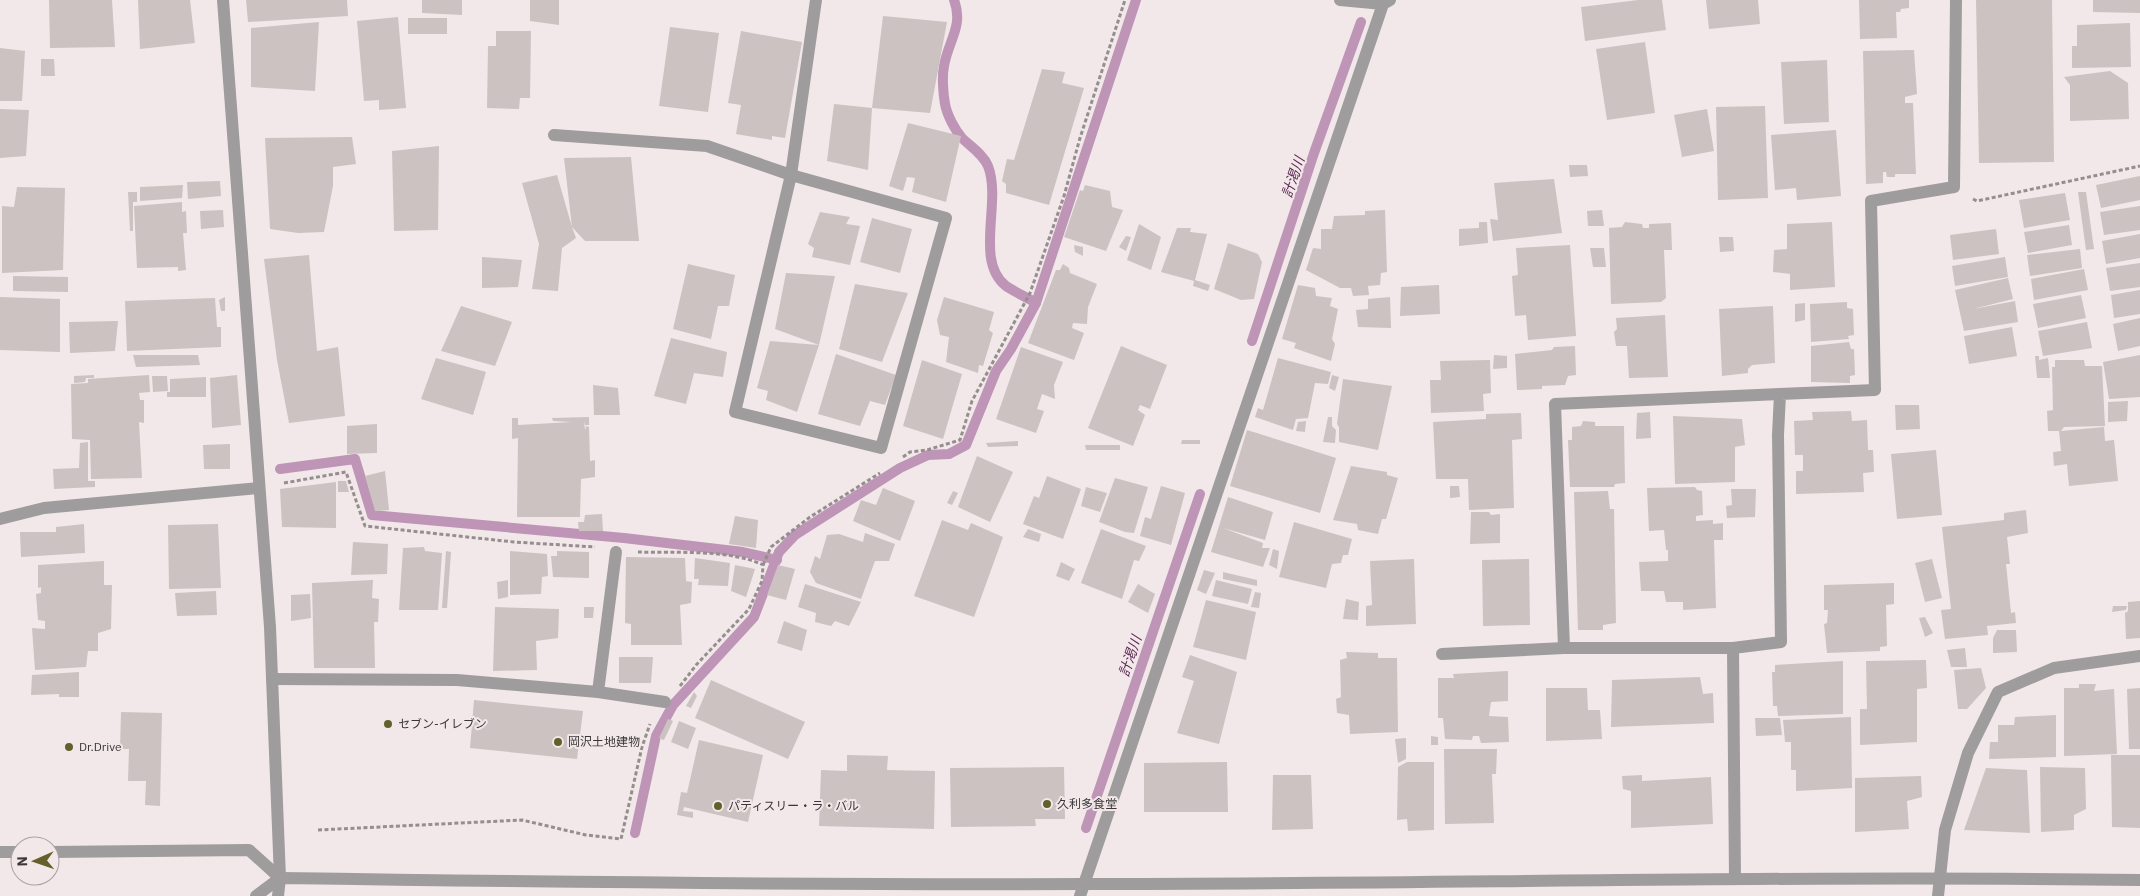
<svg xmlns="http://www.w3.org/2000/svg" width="2140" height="896" viewBox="0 0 2140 896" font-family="'IBM Plex Sans','Noto Sans JP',sans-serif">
<rect width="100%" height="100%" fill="#f2e8e9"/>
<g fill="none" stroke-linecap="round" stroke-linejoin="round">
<g stroke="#be95b7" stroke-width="10">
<path d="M1036,303L1136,0"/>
<path d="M1252,341L1314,153L1361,22"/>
<path d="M280,469L355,459L372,515L624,538L743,552L777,560"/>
<path d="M1086,828L1200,494"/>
<path d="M635,833L656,736L673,705L754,617L779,552L795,535L900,468L928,455L949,454L966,445L996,371L1011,349L1036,303C1026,297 1015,292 1006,286C974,261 1002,202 988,166C983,154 970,146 962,138C955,130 947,115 945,104C943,93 942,76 944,66C948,41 964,26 954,0"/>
</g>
</g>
<g fill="#cbc2c1">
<path d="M49,0H112L115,47L50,48Z"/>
<path d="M138,0H190L195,43L140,49Z"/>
<path d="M246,0H347L348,16L248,22Z"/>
<path d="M422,0H462V15L422,13Z"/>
<path d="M530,0H559V25L530,21Z"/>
<path d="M1638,0H1662L1666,30L1585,41L1581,7Z"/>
<path d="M1706,0H1758L1760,24L1709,29Z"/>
<path d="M1859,0H1909V8L1901,9L1900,12H1896L1897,38L1860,39Z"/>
<path d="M1976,0H2052L2054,162L1979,163Z"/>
<path d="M2093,0H2140V13L2093,12Z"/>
<path d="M883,16L947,22L930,113L872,108Z"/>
<path d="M398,17L406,108L379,110V100L364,101L357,21Z"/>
<rect x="408" y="18" width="39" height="16"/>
<path d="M319,22L315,91L251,87V28Z"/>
<path d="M2130,23L2131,67L2072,68V46H2077V25Z"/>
<path d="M670,27L719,33L708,112L659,106Z"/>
<path d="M496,31H531L530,98H520L519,109L487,108L488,46H496Z"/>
<path d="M741,31L802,42L785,138L772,136V140L736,134L741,105L728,103Z"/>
<path d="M1645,42L1655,113L1607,120L1596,49Z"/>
<path d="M0,48L25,51L22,101H0Z"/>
<path d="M1914,50L1917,94L1905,97V103H1913L1916,174H1895V177H1887L1886,172H1883V183L1866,184L1863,51Z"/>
<path d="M41,59H54L55,76H41Z"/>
<path d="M1827,60L1829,122L1784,124L1781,62Z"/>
<path d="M1042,69L1065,72L1062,83L1084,88L1049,205L1006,193V184L1002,181L1007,159L1014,160Z"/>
<path d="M2110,71L2128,83L2129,119L2070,121V85L2064,77Z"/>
<path d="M834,104L872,108L868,170L827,161Z"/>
<path d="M1765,106L1768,198L1718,200L1716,107Z"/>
<path d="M0,109L29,110L26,156L0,158Z"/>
<path d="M1707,109L1714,151L1682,157L1674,115Z"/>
<path d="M908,123L961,136L946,202L912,192L915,178L907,177L903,191L889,186Z"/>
<path d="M1836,130L1841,196L1797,200L1796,188L1775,190L1771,135Z"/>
<path d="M352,137L356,164L333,167V186L324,232L298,233L270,229L265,138Z"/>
<path d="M439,146L438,230L394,231L392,151Z"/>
<path d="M631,157L639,241H585L572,227L576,238L562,248L558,291L532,289L539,244L522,183L557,175L572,227L564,158Z"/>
<path d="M1569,165H1587L1588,176L1570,177Z"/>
<path d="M2140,176V200L2101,208L2096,185Z"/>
<path d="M1554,179L1562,233L1493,241L1490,219L1498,220L1494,183Z"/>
<path d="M220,181L221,196L188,199L187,182Z"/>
<path d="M183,185L182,198L140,201V187Z"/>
<path d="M1085,185L1110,191L1112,207L1123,210L1106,251L1064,237L1080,190L1083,191Z"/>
<path d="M17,187L65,188L63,270L2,273V206L14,207Z"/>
<path d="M128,192H137V202H133V231H130Z"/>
<path d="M2078,192H2086L2094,249L2086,250Z"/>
<path d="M2065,193L2070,220L2024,228L2019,200Z"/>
<path d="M182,202V212L186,211L187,233H183L186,270L178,271V267L137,268L134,206Z"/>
<path d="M2140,206V230L2104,235L2100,212Z"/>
<path d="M223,210L224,227L201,229L200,211Z"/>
<path d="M1385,210L1387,272L1381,273L1380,285L1368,286L1369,295L1353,296L1351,288H1340L1306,270L1313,248L1321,249V229H1332L1334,216L1365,215V211Z"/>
<path d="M1602,210L1604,226H1588L1587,211Z"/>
<path d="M820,212L850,217L846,224L860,226L850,265L812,257L814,248L808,244Z"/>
<path d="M872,218L912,229L900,273L860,262Z"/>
<path d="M1479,222H1487L1488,243L1459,246V229L1479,228Z"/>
<path d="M1625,222L1642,224L1643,228H1649V224L1671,223L1672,250H1664L1666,298L1661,302L1611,304L1609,228L1622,227Z"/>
<path d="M1832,222L1835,287L1790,290V274L1773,272L1774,250L1787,249V224Z"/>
<path d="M1139,224L1161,237L1151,270L1127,260Z"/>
<path d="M2069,225L2072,245L2028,253L2024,232Z"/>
<path d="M1177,228H1191L1190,232L1207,234L1195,280L1210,285L1208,291L1193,286L1194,281L1161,272Z"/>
<path d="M1996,229L1999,254L1953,260L1950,235Z"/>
<path d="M2140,234V258L2106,264L2102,241Z"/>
<path d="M1126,236L1131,237L1126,251L1119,247Z"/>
<path d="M1719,237H1733L1734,251L1720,252Z"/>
<path d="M1228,243L1258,254L1262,262L1254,299L1241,300L1214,289Z"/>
<path d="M1074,245L1083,247V256L1075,252Z"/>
<path d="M1570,245L1576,336L1528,340L1526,315L1515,316L1512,276L1518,275L1516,248Z"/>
<path d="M1590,248H1604L1606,267H1593Z"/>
<path d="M2080,249L2082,268L2030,276L2027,255Z"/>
<path d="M309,255L317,351L338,347L345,416L289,423L277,360L264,259Z"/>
<path d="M482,257L522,260L518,287L482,288Z"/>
<path d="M2005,257L2008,277L1955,286L1952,266Z"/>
<path d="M2140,263V287L2110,291L2106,268Z"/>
<path d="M688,264L735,275L729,306H718L711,339L673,329Z"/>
<path d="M1063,264L1069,268L1070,273L1097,284L1088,307L1087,324L1073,323L1072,328L1084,333L1074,360L1028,343L1056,270H1060Z"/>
<path d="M2084,269L2088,290L2034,300L2031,279Z"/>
<path d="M786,273L835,276L819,345L797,412L766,400L768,391L757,388L770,341L819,345L775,329Z"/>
<path d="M13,276L68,277V292L13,291Z"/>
<path d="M2008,278L2013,299L1973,309L2015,301L2018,322L1964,331L1955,290Z"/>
<path d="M855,284L908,293L882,362L839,349Z"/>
<path d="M1298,285L1315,288L1316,296L1332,298L1330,306L1338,309L1332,339L1335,344L1331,361L1294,348L1296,343L1282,339Z"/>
<path d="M1439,285L1440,314L1400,316L1401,287Z"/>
<path d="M2140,290V314L2114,318L2111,295Z"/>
<path d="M2081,295L2086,318L2038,328L2033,304Z"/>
<path d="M0,297L60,299V352L0,350Z"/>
<path d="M225,297V311H221L219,300Z"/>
<path d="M944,297L994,312L989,330L993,333L983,366L979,365L978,373L946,362L949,337L940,335L937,320Z"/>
<path d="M1390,297L1391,328L1358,327L1356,310L1368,309V299Z"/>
<path d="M215,298L217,327H221V347L127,351L125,301Z"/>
<path d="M1847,302V308L1853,309L1854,335L1848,336L1849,339L1811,342L1810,304Z"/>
<path d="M1805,303V320L1795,322V304Z"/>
<path d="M461,306L512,322L495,366L441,351Z"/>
<path d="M1773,306L1775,363L1752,365L1748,369V373L1722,376L1719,309Z"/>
<path d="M1665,315L1668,377L1629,378L1627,346H1616L1614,332L1617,329L1616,318Z"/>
<path d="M2140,318V346L2118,351L2113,324Z"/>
<path d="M118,321L115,351L70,353L69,322Z"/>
<path d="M2087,322L2092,348L2043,356L2038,331Z"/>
<path d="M2012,327L2017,356L1969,364L1964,336Z"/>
<path d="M671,338L727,352L723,377L694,373L686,404L654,396Z"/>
<path d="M1849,342L1851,349H1854L1855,375L1850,376V383L1811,382V346Z"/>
<path d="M1121,346L1167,365L1150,409L1140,405L1138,410L1145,415L1133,446L1088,428Z"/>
<path d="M1575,346L1576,375L1568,376L1565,385L1542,386V389L1517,390L1515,354L1552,350L1554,347Z"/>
<path d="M1021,347L1063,362L1054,385L1055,399L1042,394L1037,409L1044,411L1036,433L996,419Z"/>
<path d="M836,354L896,375L885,405L870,401L860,426L818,414Z"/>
<path d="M133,355H198L200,365L136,367Z"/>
<path d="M1494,355L1507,356V368L1493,369Z"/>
<path d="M2140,355V397L2109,399L2103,362Z"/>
<path d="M2035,356H2039V360L2048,358L2050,378H2037Z"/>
<path d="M436,358L486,372L473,415L421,399Z"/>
<path d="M1278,358L1331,372L1328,384L1315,383L1308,418L1296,419L1293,430L1255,417L1258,408L1263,410Z"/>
<path d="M922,360L962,374L943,439L903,426Z"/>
<path d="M1490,360L1491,393L1483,394L1484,411L1431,413L1430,380H1441L1440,361Z"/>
<path d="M2055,360H2084L2085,366H2102L2105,426L2064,427L2061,431L2104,427L2105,441L2114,440L2118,481L2069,486L2067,464L2054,466L2053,452L2061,451L2059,431H2048L2047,411L2053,410L2052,367H2055Z"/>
<path d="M94,375V378H86L85,382L74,383V376Z"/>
<path d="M149,375L150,392L139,393L140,400H144V423L139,422L142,478L91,479L90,440L72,439L71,384L88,383V379Z"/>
<path d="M237,375L241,425L212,428L210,378Z"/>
<path d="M1332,375L1339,377L1335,391L1329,388Z"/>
<path d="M152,376H167L168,391L153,392Z"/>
<path d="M206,377V397H167V392H170V379Z"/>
<path d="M1343,379L1392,386L1378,450L1339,442V427L1337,424Z"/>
<path d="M593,385L618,388L620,415H594Z"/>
<path d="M2128,401L2127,421L2108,422V402Z"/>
<path d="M1895,405H1919L1920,429L1896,430Z"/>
<path d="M1851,411L1852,421L1867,420L1868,450H1873L1874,472L1863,473L1864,492L1796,494V471H1803V455H1795L1794,421L1813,420L1812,412Z"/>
<path d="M1650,412L1651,438L1636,439L1637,413Z"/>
<path d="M1521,413L1522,439L1512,440L1514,508L1469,510L1468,479H1436L1433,422L1486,419V414Z"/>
<path d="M1673,416L1742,419L1745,445L1735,447V482L1675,484Z"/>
<path d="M589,417V425H585L584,421L585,430L586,426L589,427L590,461L595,460V477L581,479L580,517H517L518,438L512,439V418H518V425L572,422L553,421L552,418Z"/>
<path d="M1328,417H1332V426L1336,430L1335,443L1323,442Z"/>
<path d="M1306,421L1305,432L1296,431L1298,422Z"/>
<path d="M1583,421L1595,422V426H1624L1625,483L1615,484L1614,487H1570L1568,440H1572V427L1581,426Z"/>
<path d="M377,424V453L347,454V426Z"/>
<path d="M1247,430L1336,458L1320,513L1230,486Z"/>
<path d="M1182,440H1200V444H1181Z"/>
<path d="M1018,441V446L988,447L986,443Z"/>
<path d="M88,442V481H95V487L54,489L53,469L79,468L80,443Z"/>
<path d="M230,444V469H204L203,445Z"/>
<path d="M1085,445H1120V450H1086Z"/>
<path d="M1936,450L1942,515L1897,519L1891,454Z"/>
<path d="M977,456L1013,472L990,522L958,507Z"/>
<path d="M1351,466L1387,472V475L1398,478L1386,519H1382L1378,534L1358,530L1357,524L1333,520Z"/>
<path d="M385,471L389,510L375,511L365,476Z"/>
<path d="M1047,476L1081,489L1063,539L1023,524L1034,496L1039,498Z"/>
<path d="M1115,478L1148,487L1134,533L1125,532L1099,522Z"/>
<path d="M338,481H346L349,492H338Z"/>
<path d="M336,482V528L282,527L280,489Z"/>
<path d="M1161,486L1185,493L1171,545L1140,536L1145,517L1151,519Z"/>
<path d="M1450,486H1459L1460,497L1450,498Z"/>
<path d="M1086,487L1107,493L1100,512L1081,506Z"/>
<path d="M1695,487L1697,490L1702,491L1703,515L1696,516V521L1713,520V524L1723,523V540H1714L1716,608L1683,610V602H1666L1664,591H1641L1639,562L1668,561V550H1666L1664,530L1649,531L1647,488Z"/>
<path d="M883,488L915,501L900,541L853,521L861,500L876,505Z"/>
<path d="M1731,489H1756L1755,517L1727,518L1726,506L1732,505Z"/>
<path d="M953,491L958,493L952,505L947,503Z"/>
<path d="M1608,491L1610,509H1614L1616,623L1603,625V630H1578L1574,492Z"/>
<path d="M1228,497L1273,512L1265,540L1223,528L1263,543L1262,548H1270L1263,567L1211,552Z"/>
<path d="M2026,510L2028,533L2007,537L2010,564H2006L2011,613L2015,612L2016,623L1987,626L1988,635L1945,639L1941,610L1951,609L1942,527L2004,520V513Z"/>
<path d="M1471,512H1489L1491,515L1500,514V543L1470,544Z"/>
<path d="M602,514L603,531H579L578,522H584L585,515Z"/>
<path d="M735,516L758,520L756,548L729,544Z"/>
<path d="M942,520L968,530L971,523L1003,537L974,617L914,596Z"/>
<path d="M1294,522L1352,539L1348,555H1343L1341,563L1332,564L1326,588L1279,577Z"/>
<path d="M84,524L85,553L21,557L20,532H56V527Z"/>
<path d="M218,524L221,588L169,589L168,525Z"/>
<path d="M1028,529L1041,534L1039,542L1023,537Z"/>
<path d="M1101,529L1146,546L1139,561L1134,560L1122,599L1081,583Z"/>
<path d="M865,533L895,544L889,561H875L861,599L816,583L810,572L815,556L820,559L827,535L839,534L863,542Z"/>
<path d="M353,542L388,544L387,574L351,575Z"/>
<path d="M424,547L425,551L442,553L438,610H399L403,548Z"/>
<path d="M1273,549L1279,551L1277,569L1269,565Z"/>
<path d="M446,551L451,552L447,608H442Z"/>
<path d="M510,551L547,554L548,576L542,577L541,594L510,595Z"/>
<path d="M557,551L589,552V578L553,577L551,556H557Z"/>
<path d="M626,557L685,558L686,581L692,582L691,603L680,605L682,645H631V624L625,623Z"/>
<path d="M695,558L730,563L728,586L698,585L699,579H694Z"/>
<path d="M1414,559L1416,624L1366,626V606L1372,605L1370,561Z"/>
<path d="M1529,559L1530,625L1483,626L1482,560Z"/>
<path d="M1932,559L1942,598L1925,602L1915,563Z"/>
<path d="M104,561V585H112L111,629L98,633V651H88L86,667L35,670L32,628L45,629V621L38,620L36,594L41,593V587L38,588V565Z"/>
<path d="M1061,562L1075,569L1069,581L1056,576Z"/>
<path d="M735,565L755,569L746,597L731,591Z"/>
<path d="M778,565L795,569L786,600L767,595Z"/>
<path d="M1204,570L1215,573L1206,594L1197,590Z"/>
<path d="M1223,572L1257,580V586L1223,579Z"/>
<path d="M373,580L372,598L379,599L378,622H374L375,668H314L312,583Z"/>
<path d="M508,580V597L498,599L497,582Z"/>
<path d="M1216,580L1252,589L1248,604L1212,596Z"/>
<path d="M1894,583V604L1886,605L1887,646L1880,647V651L1827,653L1824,624L1827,623L1828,610H1824V585Z"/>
<path d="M805,584L861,602L849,626L835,621L831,626L815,622L816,613L798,607Z"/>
<path d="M1138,584L1155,594L1148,613L1128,602Z"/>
<path d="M216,591L217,615L177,616L175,593Z"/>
<path d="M1255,592L1261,593L1259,608L1251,607Z"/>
<path d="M310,594L311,618L291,621V595Z"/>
<path d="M1346,599L1359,602L1358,620L1343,619Z"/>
<path d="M1206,600L1256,612L1246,660L1193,647Z"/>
<path d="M2140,601V638L2126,639L2125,613L2128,611V602Z"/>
<path d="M2113,606H2127L2126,610L2112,612Z"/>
<path d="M495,607L559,609L558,638L536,641L537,670L493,671Z"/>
<path d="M584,607H594L593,618H584Z"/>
<path d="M1925,617L1933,633L1925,637L1919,618Z"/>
<path d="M784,621L807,630L802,651L777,643Z"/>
<path d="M1997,630H2016L2017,652L1993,653V638Z"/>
<path d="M1965,648L1967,667H1951L1947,650Z"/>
<path d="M1346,652L1378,653V658H1397L1398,732L1350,734L1349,715L1337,713L1336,699L1341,697L1340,660L1347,658Z"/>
<path d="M1190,655L1237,672L1219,744L1177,733L1194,681L1182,677Z"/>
<path d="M619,657H653L651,683H619Z"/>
<path d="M1926,660L1927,688L1917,689V742L1860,745V709H1867L1866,661Z"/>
<path d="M1843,661V714L1778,716L1777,706H1773L1772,672H1775V665Z"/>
<path d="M1981,668L1986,688L1967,709H1958L1954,670Z"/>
<path d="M1508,671V701L1491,702L1489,716L1508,717L1509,742L1481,743L1479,736H1473L1472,740L1445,739L1443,718H1438V678H1454L1453,674Z"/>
<path d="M79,672V697H59V694L31,695L32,675Z"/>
<path d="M1700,677L1703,694L1713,693L1714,723L1611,727L1612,680Z"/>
<path d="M711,680L805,722L788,759L695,718Z"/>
<path d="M2079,684H2096L2094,691L2114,689L2117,754L2064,756V688H2079Z"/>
<path d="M1546,688H1587L1588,710H1600L1602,739L1546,741Z"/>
<path d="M2140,688V749H2129L2127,689Z"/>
<path d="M694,692L697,696L691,708L686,706Z"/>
<path d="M474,700L583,711L577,759L470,748Z"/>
<path d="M121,712L162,713L160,806L145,805L146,781H128L129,749H120Z"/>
<path d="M2056,715V757L1989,759L1990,742H1998V725H2014L2015,717Z"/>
<path d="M1851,717L1852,788L1796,791V770H1791V742H1785L1783,720Z"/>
<path d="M1755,718H1780L1782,735L1756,736Z"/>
<path d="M668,719L673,721L664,740L659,738Z"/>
<path d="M679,721L696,728L688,749L671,742Z"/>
<path d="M1431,736L1438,737V745H1431Z"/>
<path d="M1406,738V759L1398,763L1395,739Z"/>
<path d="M699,740L763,755L748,822L684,807L683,811L693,812V818L677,815L681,792L687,793Z"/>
<path d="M1444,749H1497L1496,774H1492L1494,823L1445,824Z"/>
<path d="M847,755L888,756L887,770L935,771L934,829L819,826L821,770L847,771Z"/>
<path d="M2111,755H2140V828L2112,827Z"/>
<path d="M1227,762L1228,812H1144V763Z"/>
<path d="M1407,762H1434V830L1408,831L1407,819L1397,820L1398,767Z"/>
<path d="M1064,767L1065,819H1035L1036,826L951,827L950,768Z"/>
<path d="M2040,767L2085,768L2086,809L2074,815V830L2041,832Z"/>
<path d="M1986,768L2027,770L2030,833L1964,830Z"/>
<path d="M1273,775H1311L1313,829L1272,830Z"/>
<path d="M1642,775V781L1711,777L1713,824L1631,828V791L1623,789L1622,776Z"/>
<path d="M1921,776L1922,797L1907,801L1909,829L1855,832V778Z"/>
</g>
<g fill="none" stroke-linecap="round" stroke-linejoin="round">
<g stroke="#958e8f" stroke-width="3" stroke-dasharray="4 2.5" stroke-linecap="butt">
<path d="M1973,199L1977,201L2140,166"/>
<path d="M903,457L910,452L927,450L960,440L972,401L1030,293L1064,196L1080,138L1125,0"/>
<path d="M284,483L346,472L365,526L514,542L595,547"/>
<path d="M638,552C674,553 731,549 763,565L762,581L749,609L697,664L680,686"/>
<path d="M763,565L771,547L810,517L880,473"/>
<path d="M318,830L522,820L586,835L621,839L642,747L650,724"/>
</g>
<g stroke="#9f9c9d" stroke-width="12">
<path d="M1340,0L1383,4"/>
<path d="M554,135L707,146L791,175"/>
<path d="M272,679L457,680L598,692L665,702"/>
<path d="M598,692L616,552"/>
</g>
<g stroke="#9f9c9d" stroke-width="12">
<path d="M223,0L270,627L280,878"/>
<path d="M791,175L946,218L881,448L735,412L791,175L816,0"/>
<path d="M0,519L44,508L258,488"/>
<path d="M1564,648L1555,404L1780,394"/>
<path d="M1442,654L1564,648H1733"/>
<path d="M1735,878L1733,648L1781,642L1778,435L1780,394L1875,390L1871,201L1954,187L1956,0"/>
<path d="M1080,896L1383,4L1390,0"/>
<path d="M1938,896L1945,830L1968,753L1998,692L2054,668L2140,656"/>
</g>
<g stroke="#9f9c9d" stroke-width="12">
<path d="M0,852H20"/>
<path d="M50,852L249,850L280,878"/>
<path d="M256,896L280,878C548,882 816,885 1084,884C1436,884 1788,875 2140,880"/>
<path d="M278,896L280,878"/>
</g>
</g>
<g fill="#645f2b" stroke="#f2e8e9" stroke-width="2">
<circle cx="388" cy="724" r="5"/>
<circle cx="558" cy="742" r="5"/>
<circle cx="69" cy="747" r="5"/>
<circle cx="1047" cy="804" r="5"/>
<circle cx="718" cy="806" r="5"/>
</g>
<g text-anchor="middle" stroke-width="4" stroke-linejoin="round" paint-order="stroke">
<g font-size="12" fill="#3b3738" stroke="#f2e8e9" text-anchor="start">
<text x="398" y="728">セブン-イレブン</text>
<text x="568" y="746">岡沢土地建物</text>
<text x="79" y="751">Dr.Drive</text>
<text x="1057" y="808">久利多食堂</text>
<text x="728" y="810">パティスリー・ラ・バル</text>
</g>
<g font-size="14" font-style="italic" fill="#5d2a56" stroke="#f2e8e9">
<text transform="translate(1293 177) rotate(-71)" y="5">計渇川</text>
<text transform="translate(1130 656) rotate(-71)" y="5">計渇川</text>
</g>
</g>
<g transform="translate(35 861) rotate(268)"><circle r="24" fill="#f2e8e9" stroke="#a9a1a2"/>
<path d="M0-4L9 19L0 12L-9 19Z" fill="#645f2b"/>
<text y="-8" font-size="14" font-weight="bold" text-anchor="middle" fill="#3b3738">N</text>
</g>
</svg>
